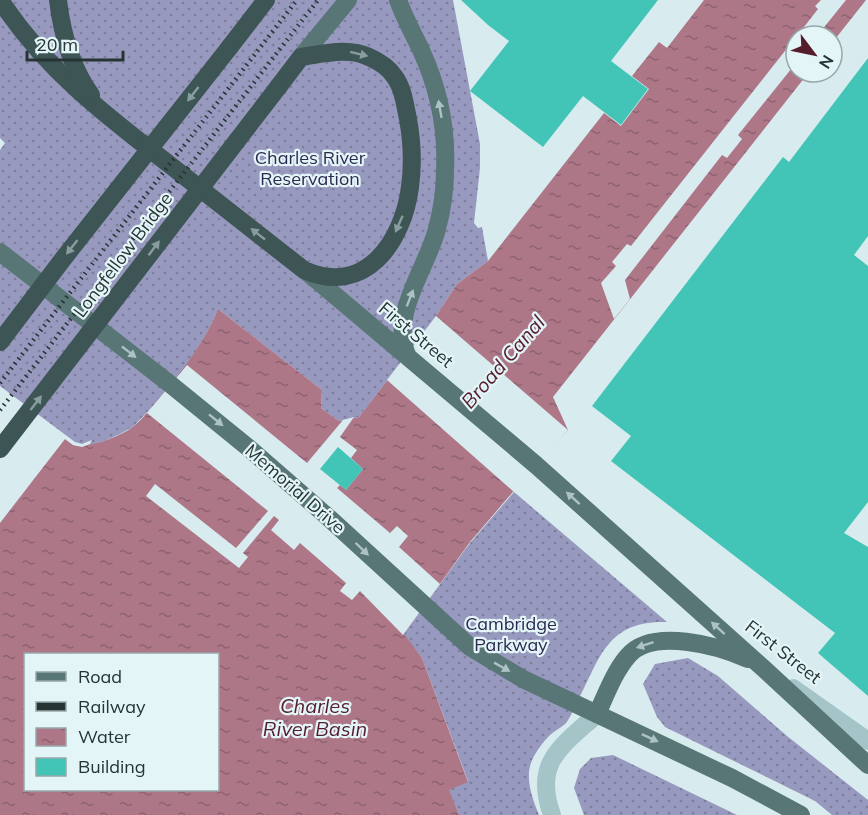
<svg xmlns="http://www.w3.org/2000/svg" width="868" height="815" viewBox="0 0 868 815" font-family="Mulish,sans-serif">
<defs>
<pattern id="grass-dots" width="8" height="8" patternUnits="userSpaceOnUse" patternTransform="scale(1.5)"><rect width="8" height="8" fill="#9899bf"/><path d="M2 2h.1M6 6h.1" fill="none" stroke="#7c7e9c" stroke-width="1.8" stroke-linecap="round"/></pattern>
<pattern id="water-ripples" width="26" height="14" patternUnits="userSpaceOnUse" patternTransform="scale(1.5)"><rect width="26" height="14" fill="#ad7788"/><path d="M2 4q2-2 4 0t4 0M15 11q2-2 4 0t4 0" fill="none" stroke="#8d6270"/></pattern>
</defs>
<rect width="100%" height="100%" fill="#d8ecf0"/>
<g fill="url(#grass-dots)">
<path d="M0,0H453L480,144V168L474,223L478,228L482,227L488,261L457,284L432,322L359,417L339,421L321,408L322,390L218,309C200,354 167,392 134,426C118,436 92,449 73,445L0,389V150L5,143L0,138Z"/>
<path d="M514,492L667,622C605,620 600,660 576,704C573,710 570,719 565,724C561,728 554,731 550,735C542,743 533,755 530,766C526,782 533,800 539,815H459L448,790L468,781L422,658L403,635L470,543Z"/>
<path d="M688,658L718,676L787,736L868,800V815H832L815,801L665,727L657,717L643,684L655,664Z"/>
<path d="M613,755L737,815H584L574,788L580,769L591,758Z"/>
</g>
<path fill="url(#water-ripples)" fill-rule="evenodd" d="M704,0H866L832,43V36H796V72H809L553,397L568,430L536,465L470,542L404,634L422,658L468,782L449,790L459,815H0V389L73,445C90,448 120,437 134,426C145,417 153,405 162,395C184,368 205,342 218,309L322,390L321,408L339,421L359,417L432,322L457,284L488,261L604,113L621,126L649,89L632,76L659,42L667,48ZM26,654H218V790H26Z"/>
<g fill="#d8ecf0">
<path d="M821,0H846L817,36H797L818,9L815,6Z"/>
<path d="M796,37V63L738,135L742,139L727,158L722,155L625,280L630,299L614,319L601,283L616,266L612,262L627,244L631,246Z"/>
<path d="M436,316L568,430L514,492L387,380Z"/>
<path d="M187,365L307,463L343,420L354,417L340,437L357,450L351,458L363,469L346,490L340,485L337,488L390,533L397,526L408,536L399,547L440,584L403,635L360,591L352,600L340,591L346,583L300,543L294,550L271,530L279,520L274,516L243,553L248,557L239,568L146,496L155,484L236,548L268,511L147,413Z"/>
<path d="M0,386L75,442L82,444L92,440L90,444L82,447L73,445L65,439L0,523Z"/>
</g>
<g fill="#42c4b6">
<path d="M461,0H658L611,61L648,89L621,125L583,96L543,147L470,91L509,41L488,25Z"/>
<path d="M868,58V236L854,255L868,266V502L844,533L868,547V696L818,653L835,633L611,461L631,436L592,406L783,157L789,162Z"/>
<path d="M338,447L363,469L346,490L320,469Z"/>
</g>
<g fill="none" stroke-linecap="round" stroke-linejoin="round">
<g stroke="#a4c4c8" stroke-width="18">
<path d="M793,688L868,741"/>
<path d="M552,815C533,762 561,747 597,714"/>
</g>
<g stroke="#577675" stroke-width="18">
<path d="M398,0C404,17 413,33 421,50C438,87 447,129 445,170C445,190 442,210 437,229C427,268 390,314 407,355"/>
<path d="M301,57L348,0"/>
<path d="M0,252L170,384L250,449L329,518L470,647L523,679L732,778L801,815"/>
<path d="M306,271L536,465L762,667L868,765"/>
<path d="M597,714C606,695 614,672 628,656C652,627 719,646 748,659"/>
</g>
<g stroke="#3d5554" stroke-width="18">
<path d="M0,0C47,71 104,114 170,165C215,200 260,235 304,270C365,297 403,242 410,187C413,165 412,141 408,119C405,105 403,87 394,76C388,67 378,61 369,57C348,47 323,54 301,57L279,86"/>
<path d="M58,0C62,34 71,67 91,95"/>
<path d="M229,48L266,0"/>
</g>
<g stroke="#263433" stroke-width="4.5" stroke-dasharray="1.5 4.5" stroke-linecap="butt">
<path d="M0,383L297,0"/>
<path d="M0,410L318,0"/>
</g>
<g stroke="#3d5554" stroke-width="18">
<path d="M0,342L63,259L229,48"/>
<path d="M0,449L279,86"/>
</g>
</g>
<defs><path id="oneway-solid" d="M-6-.8H1V-3.2L6.5 0L1 3.2V.8H-6Z" transform="scale(1.5)"/></defs>
<g fill="#889d9e">
<use href="#oneway-solid" transform="translate(359 54) rotate(14)"/>
<use href="#oneway-solid" transform="translate(193 94) rotate(128)"/>
<use href="#oneway-solid" transform="translate(399 224) rotate(114)"/>
<use href="#oneway-solid" transform="translate(258 234) rotate(-142)"/>
<use href="#oneway-solid" transform="translate(72 247) rotate(128)"/>
<use href="#oneway-solid" transform="translate(154 248) rotate(-53)"/>
<use href="#oneway-solid" transform="translate(36 403) rotate(-52)"/>
</g>
<g fill="#acc2c4">
<use href="#oneway-solid" transform="translate(440 109) rotate(-100)"/>
<use href="#oneway-solid" transform="translate(410 298) rotate(-69)"/>
<use href="#oneway-solid" transform="translate(129 352) rotate(38)"/>
<use href="#oneway-solid" transform="translate(216 420) rotate(39)"/>
<use href="#oneway-solid" transform="translate(573 498) rotate(-138)"/>
<use href="#oneway-solid" transform="translate(362 549) rotate(44)"/>
<use href="#oneway-solid" transform="translate(718 628) rotate(-138)"/>
<use href="#oneway-solid" transform="translate(645 645) rotate(162)"/>
<use href="#oneway-solid" transform="translate(502 667) rotate(29)"/>
<use href="#oneway-solid" transform="translate(650 738) rotate(25)"/>
</g>
<g text-anchor="middle" stroke-width="4.5" stroke-linejoin="round" paint-order="stroke">
<g font-size="18" fill="#2b2a51" stroke="#e4f5f8">
<text x="310" y="164">Charles River<tspan x="310" dy="21">Reservation</tspan></text>
<text x="511" y="630">Cambridge<tspan x="511" dy="21">Parkway</tspan></text>
</g>
<g font-size="18" fill="#263433" stroke="#e4f5f8">
<text transform="translate(123 255) rotate(-53)" y="6">Longfellow Bridge</text>
<text transform="translate(416 335) rotate(40)" y="6">First Street</text>
<text transform="translate(295 489) rotate(41)" y="6">Memorial Drive</text>
<text transform="translate(783 652) rotate(38)" y="6">First Street</text>
</g>
<g font-size="20" font-style="italic" fill="#541c2c" stroke="#e4f5f8">
<text transform="translate(503 362) rotate(-49)" y="7">Broad Canal</text>
<text x="315" y="713">Charles<tspan x="315" dy="23">River Basin</tspan></text>
</g>
</g>
<rect x="24" y="653" width="195" height="138" fill="#e4f5f8" stroke="#98a8a9" stroke-width="1.5"/>
<rect x="36" y="672" width="30" height="9" fill="#577675" stroke="#98a8a9" stroke-width="1.5"/>
<text x="78" y="683" font-size="18" fill="#263433">Road</text>
<rect x="36" y="702" width="30" height="9" fill="#263433" stroke="#98a8a9" stroke-width="1.5"/>
<text x="78" y="713" font-size="18" fill="#263433">Railway</text>
<rect x="36" y="728" width="30" height="18" fill="url(#water-ripples)" stroke="#98a8a9" stroke-width="1.5"/>
<text x="78" y="743" font-size="18" fill="#263433">Water</text>
<rect x="36" y="758" width="30" height="18" fill="#42c4b6" stroke="#98a8a9" stroke-width="1.5"/>
<text x="78" y="773" font-size="18" fill="#263433">Building</text>
<g transform="translate(814 54) rotate(122)"><circle r="28" fill="#e4f5f8" stroke="#98a8a9" stroke-width="1.5"/>
<path d="M0-4.5L10 22L0 15L-10 22Z" fill="#541c2c"/>
<text y="-9" font-size="16" font-weight="bold" text-anchor="middle" fill="#263433">N</text>
</g>
<path d="M27 51v9h96v-9" fill="none" stroke="#263433" stroke-width="3"/>
<text x="36" y="51" font-size="18" fill="#263433" stroke="#e4f5f8" stroke-width="4.5" paint-order="stroke">20 m</text>
</svg>
